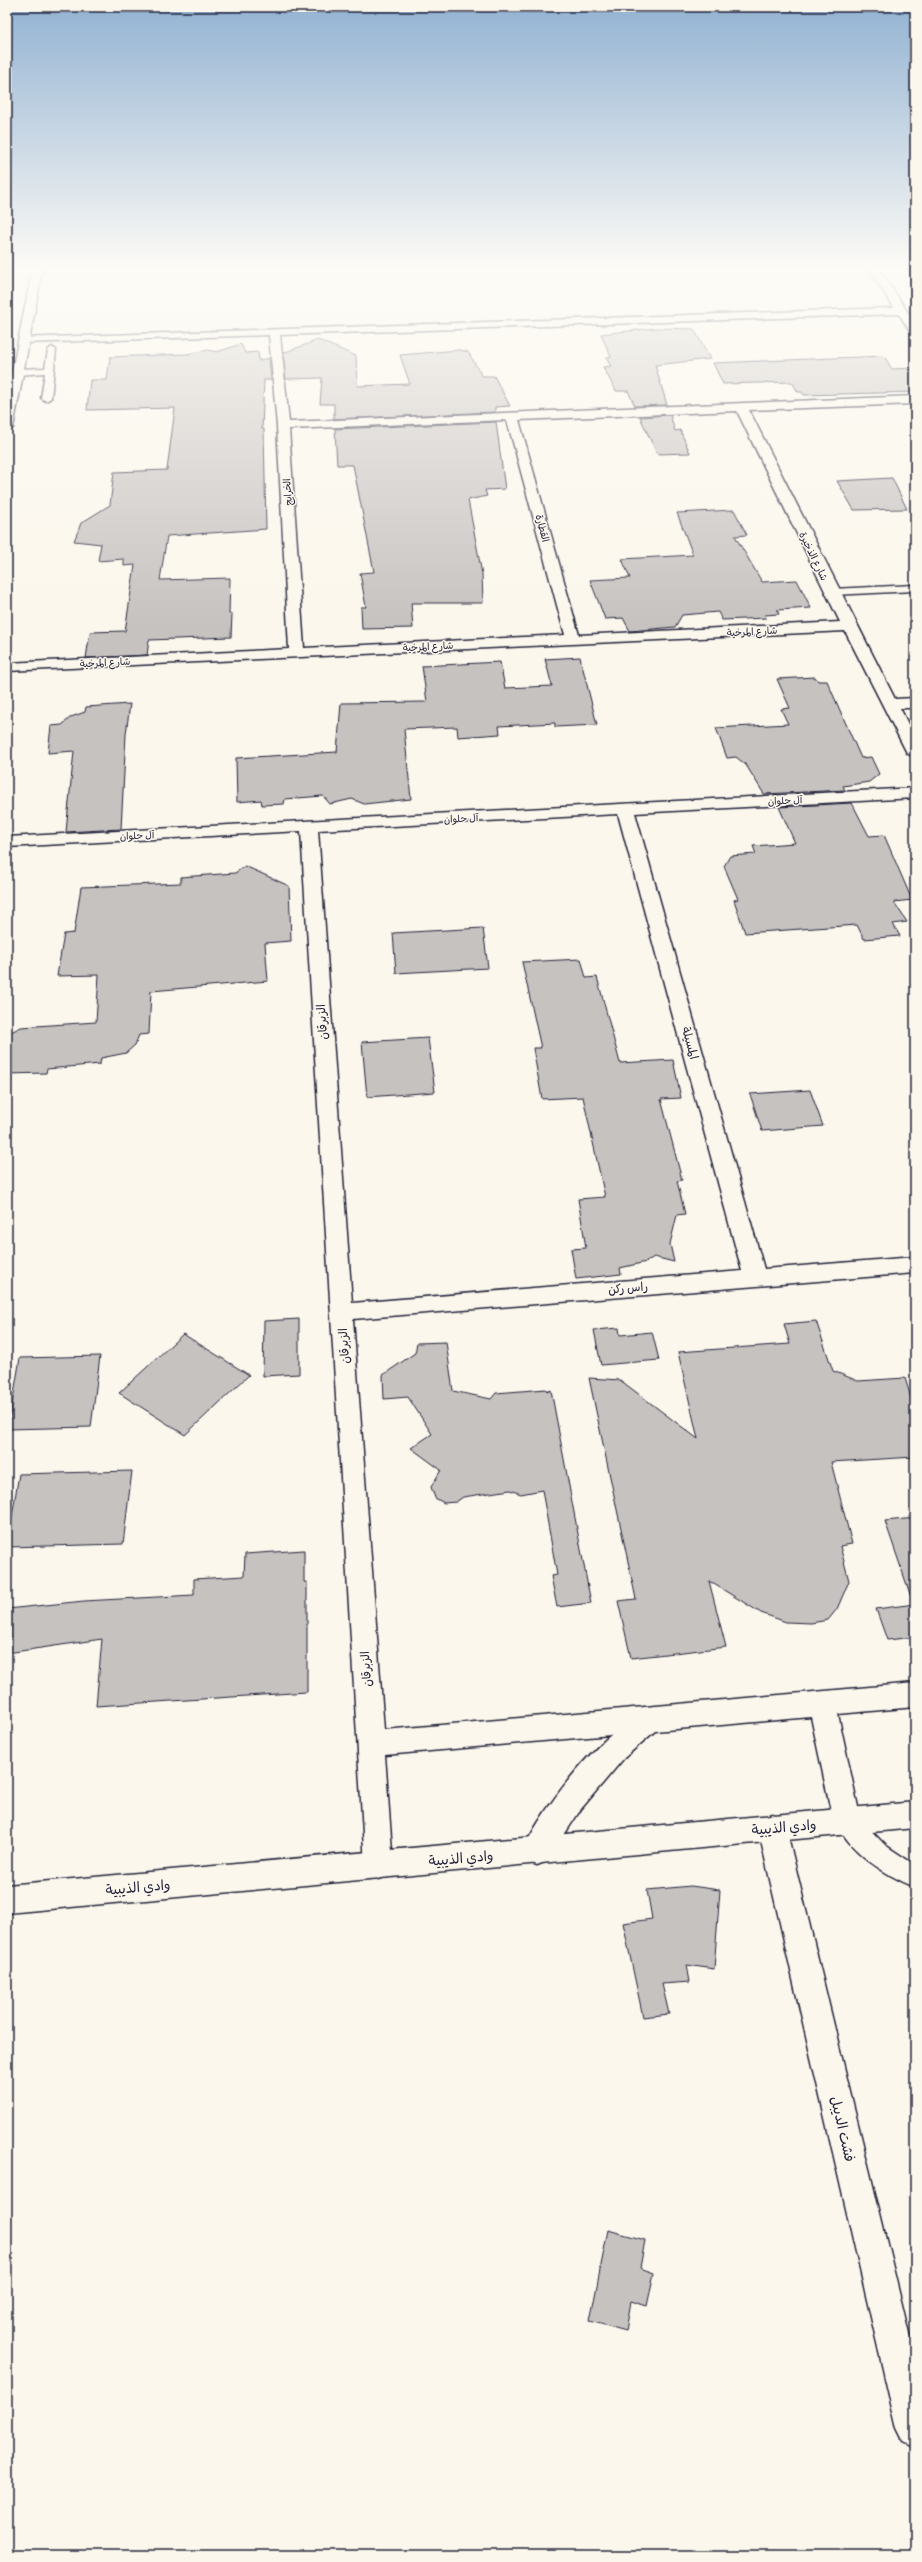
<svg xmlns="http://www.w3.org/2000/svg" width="922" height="2562" viewBox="0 0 922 2562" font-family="Dekko,'Playpen Sans Arabic',sans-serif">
<rect width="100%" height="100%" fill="#fbf7ec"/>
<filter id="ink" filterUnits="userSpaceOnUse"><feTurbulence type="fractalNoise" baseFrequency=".025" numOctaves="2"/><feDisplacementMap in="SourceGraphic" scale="8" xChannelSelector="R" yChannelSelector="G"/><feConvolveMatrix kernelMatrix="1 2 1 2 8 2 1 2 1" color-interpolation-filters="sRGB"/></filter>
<g filter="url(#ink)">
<g fill="#c6c2c0" stroke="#22223b">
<path d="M656,328L694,329L710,359L655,365L667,405L635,406L628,391H616L603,367L611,366L606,357H611L601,334Z"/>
<path d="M318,340L356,356L357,386L410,384L400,355L459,350L468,352L482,376H494L510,406L495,407V412L334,419V404H320L322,378L286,379L283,353Z"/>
<path d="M241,344L245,353L258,352L259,361L269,358L271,380H264L262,429H264L266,529L167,536L160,580L230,578L229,614H232L231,637L149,640L147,655L86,658L90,632L125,631L135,565L124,566V559L98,561L101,544L74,541L81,523L110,505L114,472L167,470L175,408L87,410L90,380H107L110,357L187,354L208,350L217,352Z"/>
<path d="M884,356L892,369L915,368V392L804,395L802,392H798L792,382L723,384L713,363Z"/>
<path d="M670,415L675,431L680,430L690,453L657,454L640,417Z"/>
<path d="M496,422L505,489L485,490L487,496L468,500L482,574L483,603H411L413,628L362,629L361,607H366L360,573L374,572L353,465H337L335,429Z"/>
<path d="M892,478L907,509L854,510L837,481Z"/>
<path d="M734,510L747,535L735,536L762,582L797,580L811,608L777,610L779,614L765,615L766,618L722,620L718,612L682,615L675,627L630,631L623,618L605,619L590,580L630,578L622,559L693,555L677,513Z"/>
<path d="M580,657L597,725L555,727V723L499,726L500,734L458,737L457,727L404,729L411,799L364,804L352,799L330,804L323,796L285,799L284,804L262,805L261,800L237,802L236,758L337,752L341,703L427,702L422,666L500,662L505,688L552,686L545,659Z"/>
<path d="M815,677L818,681H827L861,758L871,757L879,774L869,782L843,786L845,790L764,794L746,765L736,757L727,758L716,728L788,724L781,709L790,708L777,679Z"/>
<path d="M130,704L126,734L121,829L66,832L74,751L48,753L51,726L62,725L71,717L85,712L86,707Z"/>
<path d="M852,803L869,836L884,835L912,900L894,902L907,922L893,924L900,936L864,939L857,925L745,933L734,900L738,899L724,866L730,856L756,854L753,846L795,843L779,807Z"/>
<path d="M245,866L289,886L291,941L265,943L268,981L151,991L149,1034L139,1035L135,1045L126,1053L101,1058L100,1064L47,1069L46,1073L7,1074V1034L21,1027L96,1022L99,975L57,976L64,934L74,933L81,887L181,883V877L235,873Z"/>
<path d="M483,928L488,968L396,973L393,933Z"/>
<path d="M581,959L586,978L597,977L620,1063L673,1060L681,1098L661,1099L682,1180L677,1181L685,1214L677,1215L670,1244L674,1262L654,1257L646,1262L620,1268L621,1274L576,1279L571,1249L586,1248L578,1199L605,1197L583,1097L542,1099L533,1048H541L522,962Z"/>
<path d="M428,1038L435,1092L367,1097L362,1042Z"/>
<path d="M810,1090L823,1126L762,1131L750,1094Z"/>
<path d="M299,1319V1374L263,1376L264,1321Z"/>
<path d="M816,1321L833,1371L858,1381L905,1378L915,1411V1457L831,1462L852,1544L840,1546L849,1581L837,1609L828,1620L811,1623L786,1622L761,1613L709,1581L726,1647L631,1658L618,1601L636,1599L589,1378L620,1380L698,1439L678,1352L790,1344L784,1324Z"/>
<path d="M619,1328L620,1335L652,1332L659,1360L601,1365L594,1330Z"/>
<path d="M183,1334L249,1375L185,1435L119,1393Z"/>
<path d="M446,1342L453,1391L491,1399L496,1393L546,1389L547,1392L551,1390L591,1603L557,1607L551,1576L557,1575L542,1490L521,1494L510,1490L463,1497L456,1502L444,1503L435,1498L431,1487L441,1470L411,1448L432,1434L408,1397L384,1399L383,1375L415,1353L417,1343Z"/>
<path d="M100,1356L91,1427L8,1429L20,1358Z"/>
<path d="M132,1471L123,1544L7,1547L19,1474Z"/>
<path d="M915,1518V1596L911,1597L885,1521Z"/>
<path d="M304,1550V1582H307V1692L96,1706L102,1639L7,1653V1609L84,1601L194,1595V1579L244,1576L245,1554Z"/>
<path d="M915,1604V1637L887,1640L876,1609Z"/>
<path d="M691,1886L720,1890L714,1969L687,1965L690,1982L662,1984L669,2014L643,2017L623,1923L652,1919L647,1890Z"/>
<path d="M608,2230L645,2240L640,2268L654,2273L647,2306L631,2301L626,2331L590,2321Z"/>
</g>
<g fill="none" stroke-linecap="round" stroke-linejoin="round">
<defs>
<g id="lane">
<path d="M52,347L56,350L51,398L46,401L41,398L45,373L18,375L14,372L18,369L45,368L48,350Z"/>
<path d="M915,585V591L832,595L827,592L832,589Z"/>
<path d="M847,1811L855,1814L885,1845L915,1865V1887C885,1875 849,1852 836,1821L839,1814Z"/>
</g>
<g id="street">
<path d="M867,266H877L915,323V334L911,333L899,314L280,335L289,422L915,396V404L749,410L895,699L915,698V708H900L915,738V758L907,753L845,631L7,671V663L289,649L277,426L269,335L24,343L20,342V338L894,308ZM737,411L840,622L579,635L519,420ZM507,420L565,635L304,648L289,429Z"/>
<path d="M915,788V798L635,813L764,1269L915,1257V1273L353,1319L384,1730L915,1683V1707L838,1714L861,1821L857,1830L847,1834L837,1830L833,1821L811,1717L655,1731L624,1758L581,1809L547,1861L537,1865L527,1861L523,1851C538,1816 582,1759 611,1735L385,1755L393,1865L389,1875L379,1879L369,1875L365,1865L301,831L7,847V837ZM618,814L742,1271L352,1303L318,830Z"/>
<path d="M772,1814L782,1818L786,1828L915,2358V2448L903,2442L897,2430L758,1828L762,1818Z"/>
</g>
<g id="secondary">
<path d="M33,266H43L13,428L7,432V397Z"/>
<path d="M915,1802V1828L7,1913V1885Z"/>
</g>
</defs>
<use href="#lane" stroke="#22223b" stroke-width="3"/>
<use href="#street" stroke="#22223b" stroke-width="3"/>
<use href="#secondary" stroke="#22223b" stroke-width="3"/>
<use href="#lane" fill="#fbf7ec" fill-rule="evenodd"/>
<use href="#street" fill="#fbf7ec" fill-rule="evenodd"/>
<use href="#secondary" fill="#fbf7ec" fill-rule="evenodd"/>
</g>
</g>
<linearGradient id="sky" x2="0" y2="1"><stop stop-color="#92b2d2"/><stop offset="0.43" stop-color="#fdfbf6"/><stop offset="1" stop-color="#fdfbf6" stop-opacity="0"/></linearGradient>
<rect width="922" height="625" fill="url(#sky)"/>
<g text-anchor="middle" stroke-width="3" stroke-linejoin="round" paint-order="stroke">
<g font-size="10" fill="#22223b" stroke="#fbf7ec">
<text transform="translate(287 492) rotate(-94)" y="4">الخرايج</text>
<text transform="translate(543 528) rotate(75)" y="4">القطارة</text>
<text transform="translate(814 556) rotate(64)" y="4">شارع الذخيرة</text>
<text transform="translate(752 631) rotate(-3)" y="4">شارع المرخية</text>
<text transform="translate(428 646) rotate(-3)" y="4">شارع المرخية</text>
<text transform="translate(105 662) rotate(-3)" y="4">شارع المرخية</text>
<text transform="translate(785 800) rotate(-3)" y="4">آل حلوان</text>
<text transform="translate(461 818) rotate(-3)" y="4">آل حلوان</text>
<text transform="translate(137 835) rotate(-3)" y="4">آل حلوان</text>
</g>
<g font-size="12" fill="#22223b" stroke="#fbf7ec">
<text transform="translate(322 1022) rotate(-94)" y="4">الزبرقان</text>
<text transform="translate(690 1043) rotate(75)" y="4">المسيلة</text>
<text transform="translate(628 1288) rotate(-5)" y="4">راس ركن</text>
<text transform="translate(344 1346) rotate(-94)" y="4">الزبرقان</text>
<text transform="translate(366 1669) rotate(-94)" y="4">الزبرقان</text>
</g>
<g font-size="14" fill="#22223b" stroke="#fbf7ec">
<text transform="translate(784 1827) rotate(-5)" y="5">وادي الذيبية</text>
<text transform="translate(461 1858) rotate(-5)" y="5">وادي الذيبية</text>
<text transform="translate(138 1887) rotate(-5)" y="5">وادي الذيبية</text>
<text transform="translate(843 2129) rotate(77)" y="5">فشت الديبل</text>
</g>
</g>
<rect width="922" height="2562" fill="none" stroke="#fbf7ec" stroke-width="24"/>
<rect x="12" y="12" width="898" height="2538" fill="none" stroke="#22223b" stroke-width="1.5" filter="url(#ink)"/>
</svg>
